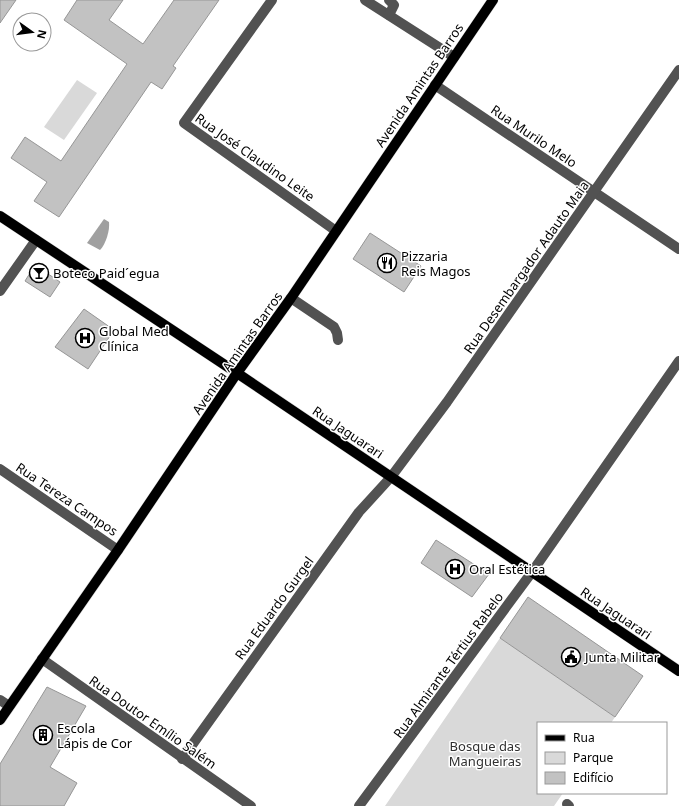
<svg xmlns="http://www.w3.org/2000/svg" width="679" height="806" viewBox="0 0 679 806" font-family="'Noto Sans',sans-serif">
<rect width="100%" height="100%" fill="#fff"/>
<g fill="#d9d9d9">
<path d="M77,80L97,93L64,140L44,127Z"/>
<path d="M500,638L615,717L611,723H538V793H563L554,806H385Z"/>
</g>
<path fill="#a0a0a0" d="M104,219L109,222C110,230 106,244 100,250L87,243Z"/>
<g fill="#c2c2c2" stroke="#969696">
<path d="M0,0H16L0,23Z"/>
<path d="M77,0H123L109,20L143,44L174,0H219L173,66L176,68L162,89L151,82L59,217L34,201L47,182L11,158L25,137L61,161L127,64L64,20Z"/>
<path d="M370,233L421,266L404,292L353,259Z"/>
<path d="M35,265L60,282L50,297L25,281Z"/>
<path d="M84,309L114,330L88,369L55,347Z"/>
<path d="M436,540L489,574L472,597L421,563Z"/>
<path d="M528,597L643,676L615,717L500,638Z"/>
<path d="M47,687L86,706L50,767L77,783L64,806H0V764Z"/>
</g>
<g fill="none" stroke-linecap="round" stroke-linejoin="round">
<defs>
<g id="major">
<path d="M0,216L237,373L679,671"/>
<path d="M0,720L118,550L237,373L291,298L493,0"/>
</g>
</defs>
<use href="#major" stroke="#dbdbdb" stroke-width="11"/>
<g stroke="#525252" stroke-width="10">
<path d="M272,0L184,123L336,231"/>
<path d="M365,0L454,57"/>
<path d="M389,15L394,5L389,0"/>
<path d="M435,85L679,249"/>
<path d="M0,291L36,240"/>
<path d="M291,298L334,327L337,333L338,340"/>
<path d="M0,469L118,550"/>
<path d="M42,659L251,806"/>
<path d="M0,700L9,706"/>
<path d="M182,759L359,512L391,477L447,402L679,70"/>
<path d="M567,804L569,806"/>
<path d="M359,806L532,572L679,361"/>
</g>
<use href="#major" stroke="#000" stroke-width="10"/>
</g>
<defs>
<symbol id="restaurant-ring" viewBox="-11 -11 22 22"><circle r="9.5" fill="#fff" stroke="#000" stroke-width="1.5"/><path d="M-5-6h1v4h1v-4h1v4h1v-4h1v5L-1.5 .5V6h-2V.5L-5-1ZM5-6V6H3V1.5H1.5Q1.5-4 5-6Z" fill="#000"/></symbol>
<symbol id="bar-ring" viewBox="-11 -11 22 22"><circle r="9.5" fill="#fff" stroke="#000" stroke-width="1.5"/><path d="M-6-5H6L.8 .8V4.5H3.5V6h-7V4.5H-.8V.8Z" fill="#000"/></symbol>
<symbol id="hospital-ring" viewBox="-11 -11 22 22"><circle r="9.5" fill="#fff" stroke="#000" stroke-width="1.5"/><path d="M-5-5h3v3.5h4V-5h3V5h-3V1.5h-4V5h-3Z" fill="#000"/></symbol>
<symbol id="civic-ring" viewBox="-11 -11 22 22"><circle r="9.5" fill="#fff" stroke="#000" stroke-width="1.5"/><path d="M-.6-6.5H3V-4.5H.6V-3L4-1V1h2V6H-6V1h2V-1L-.6-3ZM-1.2 2.5V6h2.4V2.5Z" fill="#000"/></symbol>
<symbol id="building-ring" viewBox="-11 -11 22 22"><circle r="9.5" fill="#fff" stroke="#000" stroke-width="1.5"/><path d="M-4-6H4V6H1V3H-1V6H-4ZM-2.5-4.3h1.7v1.8h-1.7ZM.8-4.3h1.7v1.8H.8ZM-2.5-1h1.7V.8h-1.7ZM.8-1h1.7V.8H.8Z" fill="#000"/></symbol>
</defs>
<g fill-rule="evenodd">
<use href="#restaurant-ring" x="376" y="252" width="22" height="22"/>
<use href="#bar-ring" x="28" y="262" width="22" height="22"/>
<use href="#hospital-ring" x="74" y="327" width="22" height="22"/>
<use href="#hospital-ring" x="444" y="558" width="22" height="22"/>
<use href="#civic-ring" x="560" y="646" width="22" height="22"/>
<use href="#building-ring" x="32" y="724" width="22" height="22"/>
</g>
<g text-anchor="middle" stroke-width="3" stroke-linejoin="round" paint-order="stroke">
<g font-size="13" fill="#000" stroke="#fff">
<text transform="translate(419 85) rotate(-56)" y="5">Avenida Amintas Barros</text>
<text transform="translate(534 136) rotate(34)" y="5">Rua Murilo Melo</text>
<text transform="translate(255 157) rotate(35)" y="5">Rua José Claudino Leite</text>
<text transform="translate(526 267) rotate(-55)" y="5">Rua Desembargador Adauto Maia</text>
<text transform="translate(237 353) rotate(-55)" y="5">Avenida Amintas Barros</text>
<text transform="translate(348 432) rotate(34)" y="5">Rua Jaguarari</text>
<text transform="translate(67 499) rotate(34)" y="5">Rua Tereza Campos</text>
<text transform="translate(274 608) rotate(-54)" y="5">Rua Eduardo Gurgel</text>
<text transform="translate(616 613) rotate(34)" y="5">Rua Jaguarari</text>
<text transform="translate(448 665) rotate(-54)" y="5">Rua Almirante Tértius Rabelo</text>
<text transform="translate(153 722) rotate(35)" y="5">Rua Doutor Emílio Salém</text>
</g>
<g font-size="13" fill="#000" stroke="#fff" text-anchor="start">
<text x="401" y="261">Pizzaria<tspan x="401" dy="15">Reis Magos</tspan></text>
<text x="53" y="278">Boteco Paid´egua</text>
<text x="99" y="336">Global Med<tspan x="99" dy="15">Clínica</tspan></text>
<text x="469" y="574">Oral Estética</text>
<text x="585" y="662">Junta Militar</text>
<text x="57" y="733">Escola<tspan x="57" dy="15">Lápis de Cor</tspan></text>
</g>
<g font-size="13" fill="#303030" stroke="#fff">
<text x="485" y="751">Bosque das<tspan x="485" dy="15">Mangueiras</tspan></text>
</g>
</g>
<rect x="537" y="722" width="130" height="72" fill="#ffffff" stroke="#999999"/>
<rect x="545" y="735" width="20" height="6" fill="#000000" stroke="#999999"/>
<text x="573" y="742" font-size="12" fill="#000000">Rua</text>
<rect x="545" y="752" width="20" height="12" fill="#d9d9d9" stroke="#999999"/>
<text x="573" y="762" font-size="12" fill="#000000">Parque</text>
<rect x="545" y="772" width="20" height="12" fill="#c2c2c2" stroke="#999999"/>
<text x="573" y="782" font-size="12" fill="#000000">Edifício</text>
<g transform="translate(32 32) rotate(104)"><circle r="19" fill="#ffffff" stroke="#999999"/>
<path d="M0-3L7 15L0 10L-7 15Z" fill="#000000"/>
<text y="-6" font-size="11" font-weight="bold" text-anchor="middle" fill="#000000">N</text>
</g>
</svg>
